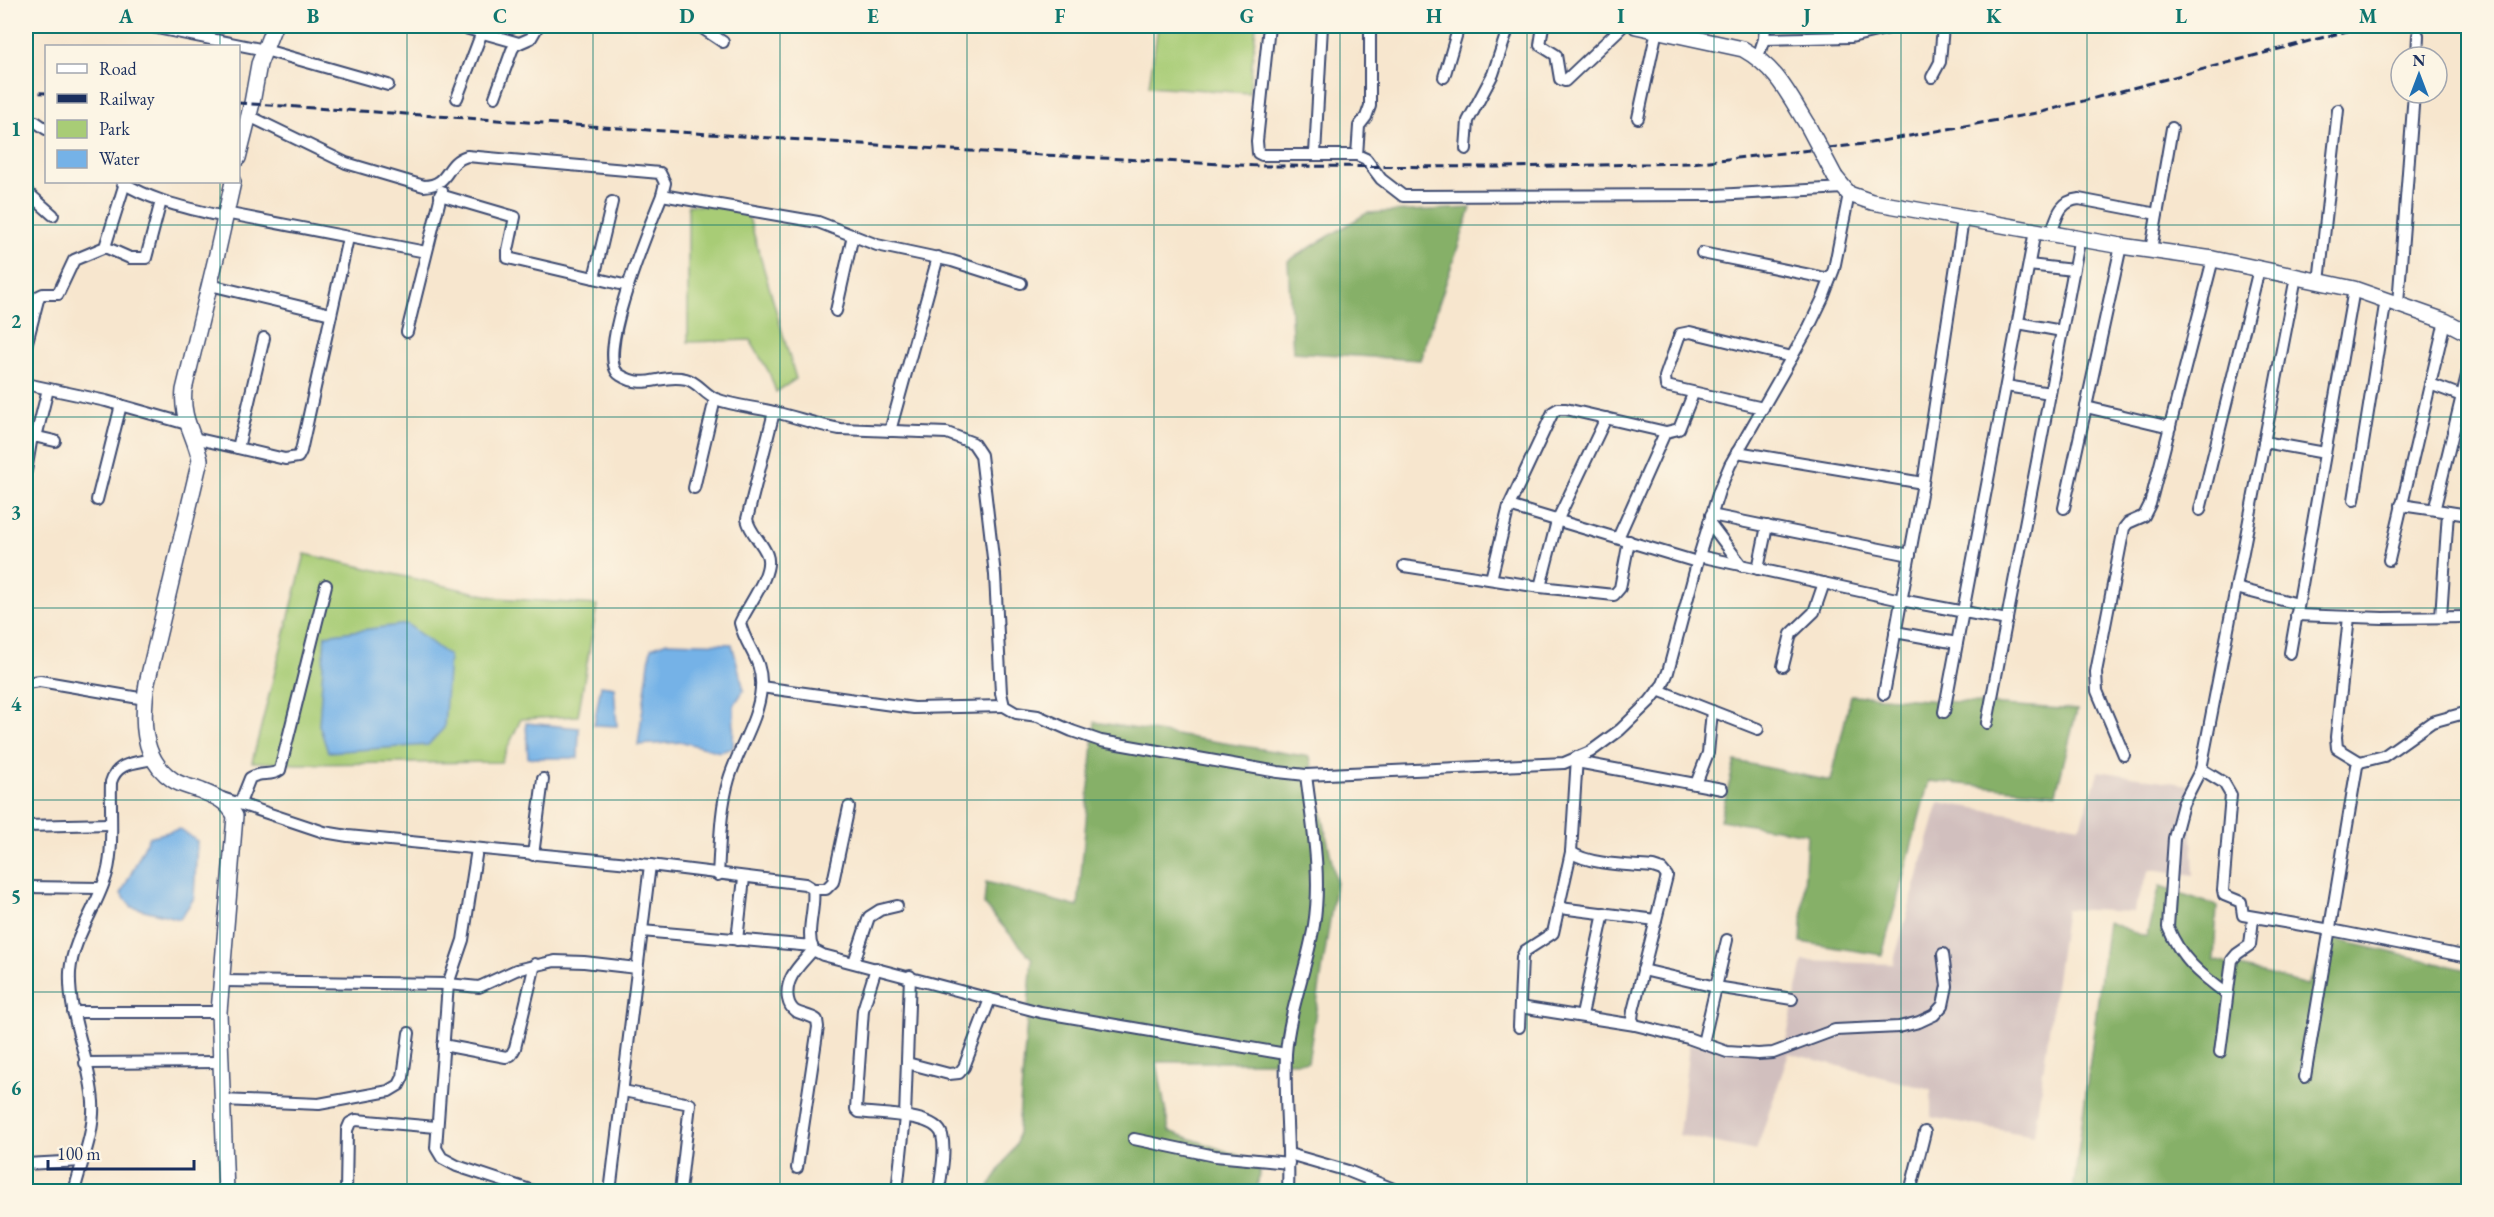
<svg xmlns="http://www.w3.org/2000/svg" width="2494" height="1217" viewBox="0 0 2494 1217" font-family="'EB Garamond',serif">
<rect width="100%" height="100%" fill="#fcf5e5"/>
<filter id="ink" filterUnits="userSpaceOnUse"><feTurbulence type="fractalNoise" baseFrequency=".0167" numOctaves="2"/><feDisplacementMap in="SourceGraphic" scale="12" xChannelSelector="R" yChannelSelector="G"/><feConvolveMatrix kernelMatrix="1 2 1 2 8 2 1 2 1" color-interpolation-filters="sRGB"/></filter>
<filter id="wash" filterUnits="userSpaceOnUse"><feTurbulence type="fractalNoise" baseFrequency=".008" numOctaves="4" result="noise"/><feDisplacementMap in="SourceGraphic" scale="24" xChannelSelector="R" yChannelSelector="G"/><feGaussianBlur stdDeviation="1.35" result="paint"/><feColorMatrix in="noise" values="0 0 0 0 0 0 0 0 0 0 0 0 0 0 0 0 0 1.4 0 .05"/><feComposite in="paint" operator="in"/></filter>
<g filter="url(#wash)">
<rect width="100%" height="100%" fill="#f7e6ce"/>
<path fill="#d1bfbe" d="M2099,771L2189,785L2194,875L2150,869L2133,912L2066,909L2034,1136L1931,1117V1090L1789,1053L1756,1151L1679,1135L1689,1045H1785L1803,961L1893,964L1939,802L2080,826Z"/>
<g fill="#a8cc76" stroke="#627e6a" stroke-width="1.5">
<path d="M1158,26H1256L1249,93L1149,86Z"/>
<path d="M688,205L737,208L749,218L796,379L776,392L769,372L750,340L688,342Z"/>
<path d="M305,554L499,598L597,605L578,716L521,719L501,762L299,764L252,762Z"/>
</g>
<g fill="#86b067" stroke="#507062" stroke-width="1.5">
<path d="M1471,208L1420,360L1293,352L1288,261L1367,213Z"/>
<path d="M1851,695L2077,710L2056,793L1929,781L1882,955L1801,942L1807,834L1720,820L1735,761L1831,781Z"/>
<path d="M1095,722L1310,757L1336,881L1308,1062H1157L1169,1131L1260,1163L1257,1191H986L1017,1143L1032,959L984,905L986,882L1078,907Z"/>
<path d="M2160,886L2217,906L2214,960L2307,985L2333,939L2468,970V1191L2073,1192L2108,922L2146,937Z"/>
</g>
<g fill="#75b2e7" stroke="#4870a2" stroke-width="1.5">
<path d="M407,624L449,656L444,728L428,745L328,752L319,725L325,635Z"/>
<path d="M667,642L732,644L744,690L734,705L733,748L720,752L683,742L638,745L651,648Z"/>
<path d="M601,685L614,687L617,726L594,725Z"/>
<path d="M526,723L579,728L578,758H528Z"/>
<path d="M180,829L197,841L194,898L180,919L132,907L121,894L149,837Z"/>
</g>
</g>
<g filter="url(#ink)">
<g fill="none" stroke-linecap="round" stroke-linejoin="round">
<defs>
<g id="street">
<path d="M147,26L265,50L388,85"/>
<path d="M458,26L519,43"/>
<path d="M699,26L723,42"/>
<path d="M1269,26L1257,141L1258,153L1262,155H1357L1366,159L1381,179L1403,196L1716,195L1844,188"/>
<path d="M1543,26L1540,45L1556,55L1560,79L1565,81L1623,26"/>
<path d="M1764,39L1851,37L1898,26"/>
<path d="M1758,57L1764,39L1765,26"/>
<path d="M2417,57L2418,35"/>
<path d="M1444,77L1459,26"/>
<path d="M1932,77L1940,62L1943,26"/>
<path d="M495,97L512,50L515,45L531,38L538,26"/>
<path d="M457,98L482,32"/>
<path d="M249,116L346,163L424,186C451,185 444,163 467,156L660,173L665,183L662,195C652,221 593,359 620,375C645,391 661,373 686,379C698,382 704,394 716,399C734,406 755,407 774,412C796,417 817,425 840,429L947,433L973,443L981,455L995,575L1001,693L1004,706L1016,713L1038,716L1072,731L1101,741L1278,772L1306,775L1564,763L1590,752L1620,730L1650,701L1663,684L1668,672L1699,556L1719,491L1730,465L1809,327L1823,298L1834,269L1849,194"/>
<path d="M1638,118L1657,30"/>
<path d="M26,121L36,122L46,129"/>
<path d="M1466,149L1468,121L1493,74L1509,26"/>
<path d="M1315,154L1322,26"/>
<path d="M1357,155L1359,126L1366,117L1370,106V26"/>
<path d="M122,182C153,202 189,208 224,217"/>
<path d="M26,191L53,215"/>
<path d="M440,195L515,217L508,250V258L628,286"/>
<path d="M662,195L818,222L877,245L952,261L1021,283"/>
<path d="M225,213L426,252"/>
<path d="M2051,234C2057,217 2059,201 2079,199L2157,214"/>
<path d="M105,247L130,258H146L161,201"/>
<path d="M2151,250L2172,128"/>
<path d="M1702,253L1830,279"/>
<path d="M2029,265L2073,270"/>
<path d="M594,278L612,202"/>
<path d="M2319,282L2338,110"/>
<path d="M210,285L331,314"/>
<path d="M2398,304L2414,93"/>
<path d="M836,311L853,235"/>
<path d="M2018,323L2062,331"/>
<path d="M407,332L442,191"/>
<path d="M26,346L39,296L43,294H58L74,260L105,247L125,183"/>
<path d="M2468,371L2435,507L2436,510L2468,515"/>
<path d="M26,384L106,401L187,424"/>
<path d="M2430,384L2462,396"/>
<path d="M2006,386L2050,393"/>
<path d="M2086,407L2170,427"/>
<path d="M1763,408L1666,386L1665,377L1680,334L1690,332L1792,357"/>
<path d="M890,431L938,257"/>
<path d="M29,435L55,441"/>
<path d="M36,437L48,389"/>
<path d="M194,438L285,459L298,457L301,451L348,238"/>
<path d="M2264,442L2325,453"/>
<path d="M238,448L264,338"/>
<path d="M1737,452L1923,483L1884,694"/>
<path d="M26,471L32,436"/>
<path d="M1923,483L1963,219"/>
<path d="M694,488L715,399"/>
<path d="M97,500L121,405"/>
<path d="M2354,500L2386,299"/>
<path d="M2401,505L2436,510"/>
<path d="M1509,506L1697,562"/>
<path d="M2064,508L2121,246"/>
<path d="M2200,510L2259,269"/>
<path d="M1711,515L1910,555"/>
<path d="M1709,522L1742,566"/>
<path d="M1618,538L1664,435L1666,432L1679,429L1693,394"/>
<path d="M1699,556L1901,600L2007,620"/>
<path d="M2389,560L2445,321"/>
<path d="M1404,566L1540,587L1614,595L1620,588L1629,541"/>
<path d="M1758,569L1767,526"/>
<path d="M1491,579L1509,506L1553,412L1558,409H1566L1666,432"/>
<path d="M1540,587L1557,521L1606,418"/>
<path d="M2236,588L2298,604"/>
<path d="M2296,615L2383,618L2468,617"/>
<path d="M2349,617L2336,737L2337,748L2360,762"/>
<path d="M2441,617L2448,512"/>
<path d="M1895,632L1957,643"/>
<path d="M2290,653L2354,289"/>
<path d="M1783,666L1791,634L1814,612L1824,583"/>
<path d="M26,683L40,681L145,699"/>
<path d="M761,687L914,708L1004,706"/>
<path d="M1658,690L1758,729"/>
<path d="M1944,712L2035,231"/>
<path d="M1987,723L2080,237"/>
<path d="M2124,755L2097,691L2096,672L2124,528L2128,523L2144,516L2150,504L2213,259"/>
<path d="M1577,757L1571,852C1588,865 1631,865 1653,867L1662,870L1667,876L1633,1011L1632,1019L1635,1025L1688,1038L1727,1052L1758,1054L1773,1053L1835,1030L1899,1027L1919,1022L1934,1015L1943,1005L1947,986L1943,954"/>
<path d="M1577,762L1722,789"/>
<path d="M2201,769L2224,783L2231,795L2223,890L2224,895L2241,902L2243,915L2331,930L2468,957"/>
<path d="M1696,784L1708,753L1712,711"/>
<path d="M222,798L324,832L348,836L650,865L805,884L813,889C816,909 805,931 813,950L823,955L1040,1012L1286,1054"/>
<path d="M240,803L250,778C260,771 271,777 280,770L326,585"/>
<path d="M26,826L110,824"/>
<path d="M477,849L463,940L448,984L436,1148L442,1158L457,1166L536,1192"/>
<path d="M533,855L543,779"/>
<path d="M718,875C720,843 720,809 729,779C738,749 759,719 761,688C763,659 746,648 740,623C747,606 774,573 767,555C762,541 750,534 747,519L774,412"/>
<path d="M26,887L101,888"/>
<path d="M813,889H826L833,882L849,807"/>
<path d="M1560,908L1656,920"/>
<path d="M642,931L812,946"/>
<path d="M737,940L744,878"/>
<path d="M854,962L869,917L880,910L897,906"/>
<path d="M876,968L863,1010L856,1109L859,1112C879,1115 935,1113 942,1135C946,1152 941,1174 939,1192"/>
<path d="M1643,970L1716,987L1792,999"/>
<path d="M221,981L448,984L479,987L516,970L555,961L584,962L637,968"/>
<path d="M2227,994C2201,975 2180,958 2168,927L2174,838L2183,804L2201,769L2296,277"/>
<path d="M1520,1007L1635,1025"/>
<path d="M73,1012H219"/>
<path d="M1582,1015L1604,913"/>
<path d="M1519,1027L1522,957L1525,951L1553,933L1571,852"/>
<path d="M1703,1043L1727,940"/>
<path d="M443,1045L506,1057L511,1055L515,1048L535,964"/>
<path d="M2220,1052L2232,960L2237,954L2250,945L2253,919"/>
<path d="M85,1063L221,1062"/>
<path d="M907,1063L949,1074L959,1073L964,1067L990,999"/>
<path d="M2305,1077L2357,766L2360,762L2384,756L2432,722L2468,712"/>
<path d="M623,1091L690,1104L680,1192"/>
<path d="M222,1100L319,1104L389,1091L399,1085L403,1077L409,1033"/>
<path d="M1134,1139L1215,1156L1289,1163"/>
<path d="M1289,1154L1348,1171L1401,1192"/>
<path d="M26,1164L82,1161"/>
<path d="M797,1168L818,1027L817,1020C810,1015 802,1015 795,1011C791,1008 789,1004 788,999C784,978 801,964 813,950"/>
<path d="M74,1192C81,1162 95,1133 93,1102C90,1058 68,1017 70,972C73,936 98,907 107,873C114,847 110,810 111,782C117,762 135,763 153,759"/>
<path d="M346,1192L347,1130L350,1123L356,1120L436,1127"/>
<path d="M610,1192L650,865"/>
<path d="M897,1192L905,1117L910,976"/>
<path d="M1288,1192C1290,1146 1284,1100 1286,1054C1289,1011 1307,968 1314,925C1322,875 1312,824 1306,775"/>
<path d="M1910,1192L1925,1132"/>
</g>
<g id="secondary">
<path d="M1636,26L1743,49C1777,68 1788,94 1808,126"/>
<path d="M238,158L252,103L259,64L274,26"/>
<path d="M1835,177L1849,194L1872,202L2121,246L2213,259L2354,289L2445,321L2468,333"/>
<path d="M226,1192L219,1012L235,816C227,800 214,796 199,790C191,787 180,785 173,780C140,758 142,717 147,683L200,460C194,433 181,419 184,390L217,254L233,182"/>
</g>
</defs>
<use href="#street" stroke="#3c4a6f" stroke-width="14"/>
<use href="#secondary" stroke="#3c4a6f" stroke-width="18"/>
<use href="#street" stroke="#fff" stroke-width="10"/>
<use href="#secondary" stroke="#fff" stroke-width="15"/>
<g stroke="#1b2f5e" stroke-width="3" stroke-dasharray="9 4.5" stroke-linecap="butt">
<path d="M26,92L46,93"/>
<path d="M238,103L984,152L1260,166L1507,167L1691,163L1865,144L2042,112L2366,26"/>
</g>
<defs>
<path id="secondary-bridge" d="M1808,126L1835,177"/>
</defs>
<use href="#secondary-bridge" stroke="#3c4a6f" stroke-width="18" stroke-linecap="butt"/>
<use href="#secondary-bridge" stroke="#fff" stroke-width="15"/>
</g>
</g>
<path fill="none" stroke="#0f766e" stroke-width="1.5" stroke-opacity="0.55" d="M220,26V46M407,26V1192M593,26V1192M780,26V1192M967,26V1192M1154,26V1192M1340,26V1192M1527,26V1192M1714,26V1192M1901,26V1192M2087,26V1192M2274,26V1192M220,182V1192M26,225H2468M26,417H2468M26,608H2468M26,800H2468M26,992H2468"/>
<rect width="2494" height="1217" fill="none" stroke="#fcf5e5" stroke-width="66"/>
<rect x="45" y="45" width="195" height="138" fill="#fcf5e5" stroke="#a2a6af" stroke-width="1.5"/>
<rect x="57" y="64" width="30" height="9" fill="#ffffff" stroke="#a2a6af" stroke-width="1.5"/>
<text x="99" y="75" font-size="18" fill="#1b2f5e">Road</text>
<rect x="57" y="94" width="30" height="9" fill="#1b2f5e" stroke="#a2a6af" stroke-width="1.5"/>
<text x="99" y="105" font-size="18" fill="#1b2f5e">Railway</text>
<rect x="57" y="120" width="30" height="18" fill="#a8cc76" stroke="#a2a6af" stroke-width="1.5"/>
<text x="99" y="135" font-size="18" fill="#1b2f5e">Park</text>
<rect x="57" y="150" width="30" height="18" fill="#75b2e7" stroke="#a2a6af" stroke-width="1.5"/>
<text x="99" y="165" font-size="18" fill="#1b2f5e">Water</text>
<g transform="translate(2419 75)"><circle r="28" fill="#fcf5e5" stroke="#a2a6af" stroke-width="1.5"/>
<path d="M0-4.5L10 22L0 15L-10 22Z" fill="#1f6fb2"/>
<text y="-9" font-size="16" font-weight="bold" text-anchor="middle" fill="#1b2f5e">N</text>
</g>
<path d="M48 1160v9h146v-9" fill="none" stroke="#1b2f5e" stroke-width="3"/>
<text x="57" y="1160" font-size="18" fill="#1b2f5e" stroke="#fcf5e5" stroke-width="4.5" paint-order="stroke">100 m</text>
<rect x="33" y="33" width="2428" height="1151" fill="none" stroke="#0f766e" stroke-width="2"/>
<g font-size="20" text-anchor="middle" font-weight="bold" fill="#0f766e">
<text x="126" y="23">A</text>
<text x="313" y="23">B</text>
<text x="500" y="23">C</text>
<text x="687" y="23">D</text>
<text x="873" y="23">E</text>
<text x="1060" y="23">F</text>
<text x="1247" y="23">G</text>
<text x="1434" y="23">H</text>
<text x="1621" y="23">I</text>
<text x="1807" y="23">J</text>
<text x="1994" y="23">K</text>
<text x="2181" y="23">L</text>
<text x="2368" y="23">M</text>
<text x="16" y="136">1</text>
<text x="16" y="328">2</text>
<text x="16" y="519">3</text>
<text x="16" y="711">4</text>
<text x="16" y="903">5</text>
<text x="16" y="1095">6</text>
</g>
</svg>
